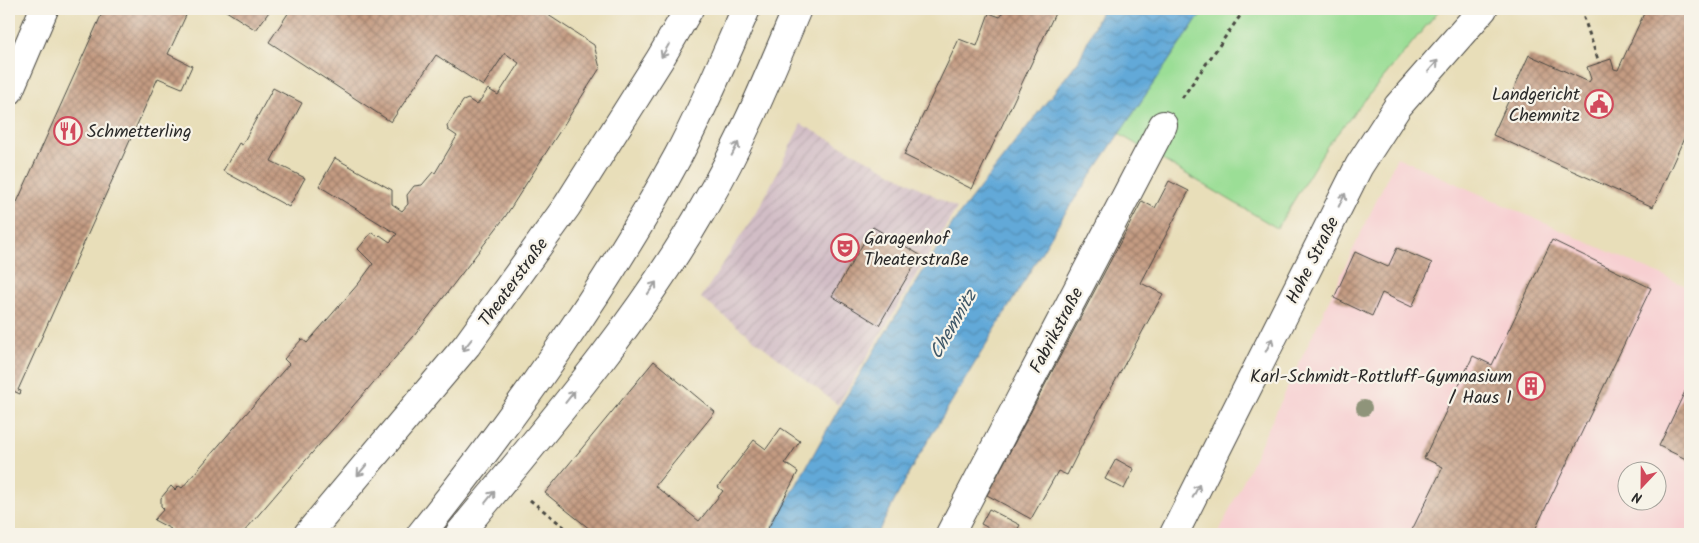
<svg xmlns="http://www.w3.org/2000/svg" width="1699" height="543" viewBox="0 0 1699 543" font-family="Kalam,sans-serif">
<defs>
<pattern id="industrial-furrows" width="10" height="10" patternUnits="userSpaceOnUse" patternTransform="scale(1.25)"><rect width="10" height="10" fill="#d2bdc6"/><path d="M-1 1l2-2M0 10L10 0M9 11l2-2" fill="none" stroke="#b4a3aa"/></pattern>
<pattern id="water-waves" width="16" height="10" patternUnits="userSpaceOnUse" patternTransform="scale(1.25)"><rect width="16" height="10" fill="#62a9d8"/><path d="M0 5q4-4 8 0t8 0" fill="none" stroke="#518aaf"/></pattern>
<pattern id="building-cross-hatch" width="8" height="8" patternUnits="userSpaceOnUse" patternTransform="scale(1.25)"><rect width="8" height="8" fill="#c49b82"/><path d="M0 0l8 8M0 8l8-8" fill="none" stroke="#9f7f6b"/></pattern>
</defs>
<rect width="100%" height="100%" fill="#f7f3e8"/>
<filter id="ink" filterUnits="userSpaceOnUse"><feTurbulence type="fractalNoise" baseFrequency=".02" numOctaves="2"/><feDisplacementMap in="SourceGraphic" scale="10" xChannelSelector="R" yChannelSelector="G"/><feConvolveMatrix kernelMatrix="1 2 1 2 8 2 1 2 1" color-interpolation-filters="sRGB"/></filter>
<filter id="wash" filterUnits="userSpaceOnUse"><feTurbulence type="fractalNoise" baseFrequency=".0096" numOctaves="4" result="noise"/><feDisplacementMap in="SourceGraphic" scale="20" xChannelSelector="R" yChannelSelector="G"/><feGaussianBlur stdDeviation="1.12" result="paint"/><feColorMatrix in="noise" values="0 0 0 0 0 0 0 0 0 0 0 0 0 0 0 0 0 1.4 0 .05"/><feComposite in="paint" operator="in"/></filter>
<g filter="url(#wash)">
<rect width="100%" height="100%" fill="#e8deb9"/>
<path fill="#f7cfd1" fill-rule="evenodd" d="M1397,157L1690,288V534H1218ZM1626,470H1656V500H1626Z"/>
<path fill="url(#industrial-furrows)" d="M801,124L957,208L838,405L701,298L762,203Z"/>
<path fill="#9bde96" stroke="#638460" d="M1207,9H1440L1327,146L1277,228L1119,134L1195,22Z"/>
<path fill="url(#water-waves)" stroke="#466a82" d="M1102,9H1207L1195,22L1064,215L914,464L877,534H769L842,403L954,221L1079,60Z"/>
<g id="blocks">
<g fill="url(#building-cross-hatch)">
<path d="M104,9H189L168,54L192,66L182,88L158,78L18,390L21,391L20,394L9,389V220Z"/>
<path d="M223,9H271L256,30Z"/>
<path d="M291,9H539L594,45L600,68L505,217L414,336L278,492L243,533L244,534H167L171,529L154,520L164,509L161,506V498L171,486L175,490L179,486L182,488L289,364L284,359L302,339L307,343L359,283L373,264L358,249L372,232L378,237L380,235L390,242L397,234L319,186L335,158L392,190V204L402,211L408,204L407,195L414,186L422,185L433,172L435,173L457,136L448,130L447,126L463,101L468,99L477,105L488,89L498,95L519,63L505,53L483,86L436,55L391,122L269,42Z"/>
<path d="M1004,9H1057L972,189L904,155L959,39L977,46L989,13L1000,17Z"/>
<path d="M1646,9H1690V125L1653,207L1493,135L1529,55L1589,82L1591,79L1587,67L1611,59L1614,69L1618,70Z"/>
<path d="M273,88L302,103L271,161L305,178L289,207L223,171L239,143L242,145Z"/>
<path d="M1169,181L1189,191L1141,283L1163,294L1100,409L1067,475L1058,471L1031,519L987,495L1142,201L1155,208Z"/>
<path d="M873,227L920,255L879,325L832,296Z"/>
<path d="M1552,240L1651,288L1533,534H1410L1443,467L1424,458L1448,407L1473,356L1492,365Z"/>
<path d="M1397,248L1432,263L1412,307L1382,293L1372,316L1334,298L1355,252L1388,267Z"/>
<path d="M654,361L715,412L655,486L699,521L723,491L718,487L754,440L766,449L781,428L800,441L785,463L798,472L765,534H596L545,493Z"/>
<path d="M1690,381V461L1659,446Z"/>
<path d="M1116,459L1134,469L1124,489L1105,479Z"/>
<path d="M989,509L1020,525L1015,534H1000L981,524Z"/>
</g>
</g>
</g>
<g filter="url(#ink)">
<use href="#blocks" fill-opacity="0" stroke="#474640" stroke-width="1"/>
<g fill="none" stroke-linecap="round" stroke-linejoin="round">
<defs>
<g id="minor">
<path d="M9,91L44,9"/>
<path d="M421,534C516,415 605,291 678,156C703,109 724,58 746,9"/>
<path d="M950,534L1163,125"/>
<path d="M1174,534L1359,166L1398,106L1483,9"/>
</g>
<g id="major">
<path d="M308,534L467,345L567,206L660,59L689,9"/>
<path d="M459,534C545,430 637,324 704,207C741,144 769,76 797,9"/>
</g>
</defs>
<use href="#minor" stroke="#474640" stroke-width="30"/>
<use href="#major" stroke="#474640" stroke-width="30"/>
<g stroke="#474640" stroke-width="3" stroke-dasharray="4 4" stroke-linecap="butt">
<path d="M1581,9L1599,63"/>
<path d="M1182,98L1245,9"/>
<path d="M530,500L573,534"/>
</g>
<use href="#minor" stroke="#fff" stroke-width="28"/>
<use href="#major" stroke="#fff" stroke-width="28"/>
</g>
<circle fill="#8f947a" cx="1364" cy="408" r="8"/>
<defs><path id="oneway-shaft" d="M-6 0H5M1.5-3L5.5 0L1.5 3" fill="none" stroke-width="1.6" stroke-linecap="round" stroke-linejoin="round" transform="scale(1.25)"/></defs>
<g stroke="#a0a0a0">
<use href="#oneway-shaft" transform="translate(665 51) rotate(120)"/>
<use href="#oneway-shaft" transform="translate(1433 66) rotate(-49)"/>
<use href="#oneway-shaft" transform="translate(735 149) rotate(-63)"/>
<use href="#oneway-shaft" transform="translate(1342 200) rotate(-63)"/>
<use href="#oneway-shaft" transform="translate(652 288) rotate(-55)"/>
<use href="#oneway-shaft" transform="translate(467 345) rotate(128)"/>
<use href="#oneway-shaft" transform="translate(1269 345) rotate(-63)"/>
<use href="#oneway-shaft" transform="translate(570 397) rotate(-52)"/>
<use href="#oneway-shaft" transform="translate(362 470) rotate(130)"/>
<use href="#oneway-shaft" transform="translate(1196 491) rotate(-63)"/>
<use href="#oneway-shaft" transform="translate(490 497) rotate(-51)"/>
</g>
</g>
<defs>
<symbol id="civic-ring" viewBox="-11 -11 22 22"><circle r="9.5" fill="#f7f3e8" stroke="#d1495b" stroke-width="1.5"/><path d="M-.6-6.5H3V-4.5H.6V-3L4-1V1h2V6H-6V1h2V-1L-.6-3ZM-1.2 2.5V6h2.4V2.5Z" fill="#d1495b"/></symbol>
<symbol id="restaurant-ring" viewBox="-11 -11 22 22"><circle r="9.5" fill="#f7f3e8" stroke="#d1495b" stroke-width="1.5"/><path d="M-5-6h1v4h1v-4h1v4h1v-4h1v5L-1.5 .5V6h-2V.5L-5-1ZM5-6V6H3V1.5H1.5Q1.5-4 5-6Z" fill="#d1495b"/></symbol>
<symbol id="theatre-ring" viewBox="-11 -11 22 22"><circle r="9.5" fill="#f7f3e8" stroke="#d1495b" stroke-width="1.5"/><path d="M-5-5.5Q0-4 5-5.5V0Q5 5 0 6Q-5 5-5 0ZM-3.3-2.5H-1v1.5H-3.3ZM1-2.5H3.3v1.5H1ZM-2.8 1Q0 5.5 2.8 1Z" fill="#d1495b"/></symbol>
<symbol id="building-ring" viewBox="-11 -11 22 22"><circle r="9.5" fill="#f7f3e8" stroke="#d1495b" stroke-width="1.5"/><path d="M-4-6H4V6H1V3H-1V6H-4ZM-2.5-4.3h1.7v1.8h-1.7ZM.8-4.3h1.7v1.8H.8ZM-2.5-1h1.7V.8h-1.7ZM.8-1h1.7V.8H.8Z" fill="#d1495b"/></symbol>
</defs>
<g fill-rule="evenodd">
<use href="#civic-ring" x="1583" y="88" width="32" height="32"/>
<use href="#restaurant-ring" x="52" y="115" width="32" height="32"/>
<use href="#theatre-ring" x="829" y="232" width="32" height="32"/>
<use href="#building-ring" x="1515" y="370" width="32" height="32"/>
</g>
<g text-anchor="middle" stroke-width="4.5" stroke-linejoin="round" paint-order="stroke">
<g font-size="18" fill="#2b2b2b" stroke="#f7f3e8" text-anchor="end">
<text x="1580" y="100">Landgericht<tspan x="1580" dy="21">Chemnitz</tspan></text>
<text x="87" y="137" text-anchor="start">Schmetterling</text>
<text x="864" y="244" text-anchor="start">Garagenhof<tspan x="864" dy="21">Theaterstraße</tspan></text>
<text x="1512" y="382">Karl-Schmidt-Rottluff-Gymnasium<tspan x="1512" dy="21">/ Haus 1</tspan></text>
</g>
<g font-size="18" fill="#2b2b2b" stroke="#f7f3e8">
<text transform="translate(1312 260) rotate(-63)" y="6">Hohe Straße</text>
<text transform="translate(513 282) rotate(-54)" y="6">Theaterstraße</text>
<text transform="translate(1056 330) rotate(-62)" y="6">Fabrikstraße</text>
</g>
<g font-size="19" font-style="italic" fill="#3e5768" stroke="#f7f3e8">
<text transform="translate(952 324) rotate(-60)" y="7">Chemnitz</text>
</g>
</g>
<rect width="1699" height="543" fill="none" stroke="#f7f3e8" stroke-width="30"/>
<g transform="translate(1642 486) rotate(202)"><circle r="24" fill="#f7f3e8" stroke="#a5a39c"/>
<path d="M0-4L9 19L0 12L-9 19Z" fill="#d1495b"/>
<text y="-8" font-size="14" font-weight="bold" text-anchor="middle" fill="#2b2b2b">N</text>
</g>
</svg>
